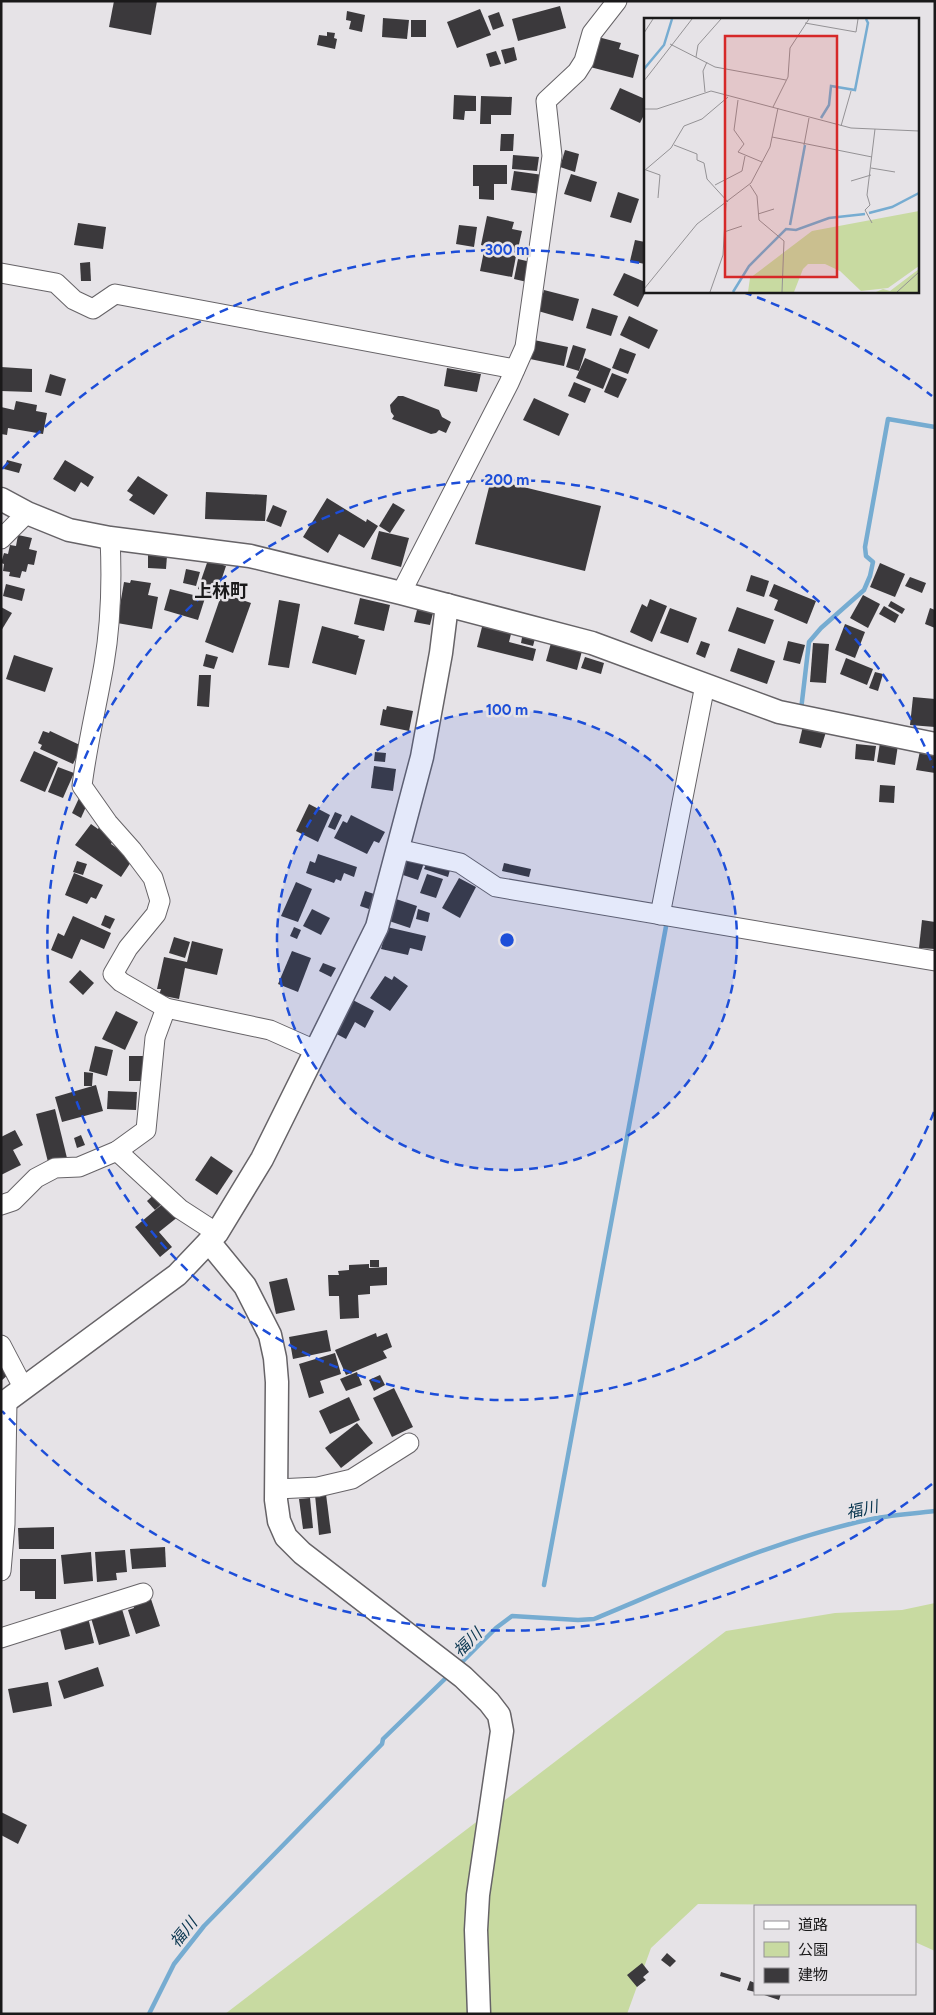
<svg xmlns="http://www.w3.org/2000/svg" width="936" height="2015" viewBox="0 0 936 2015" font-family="Figtree,'Noto Sans JP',sans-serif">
<rect width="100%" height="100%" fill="#e6e3e7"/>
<path fill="#c8daa1" d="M935,1603V1951L915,1942V1906L698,1904L651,1948L627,2014H225L726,1631L835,1613L902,1610Z"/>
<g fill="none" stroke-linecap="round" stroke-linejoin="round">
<g stroke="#76acd1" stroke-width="4.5">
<path d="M801,710L809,642L821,628L864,590L870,576L873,562L866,556L865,547L888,419L935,427"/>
<path d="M544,1585L667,921"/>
<path d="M459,1665L496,1628L512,1616L578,1620L594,1619C683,1582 772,1541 867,1520C889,1515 912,1514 935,1511"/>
<path d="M149,2014L174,1964L204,1926L382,1744L383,1739L450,1674"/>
</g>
</g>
<g fill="#3b393c">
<path d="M114,1H157L151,35L109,27Z"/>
<path d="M560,6L566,28L518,41L512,19Z"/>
<path d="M480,9L491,35L457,48L447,22Z"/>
<path d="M347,11L365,15L362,32L349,29L351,21L346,20Z"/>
<path d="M499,12L504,26L493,30L488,16Z"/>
<path d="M383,18L409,20L407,39L382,37Z"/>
<rect x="411" y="20" width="15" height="17"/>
<path d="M327,32L335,33L334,38L337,39L335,49L317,45L319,35L327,36Z"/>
<path d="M598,37L621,43L619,49L639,55L633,78L590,67Z"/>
<path d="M514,47L517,60L505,64L501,50Z"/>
<path d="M496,51L501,64L490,67L486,54Z"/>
<path d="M620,88L645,99V113L640,123L610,109Z"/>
<path d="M454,95L476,96V111H465L464,120L453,119Z"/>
<path d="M481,96L512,97L511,115H491V124H480Z"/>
<path d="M501,134H514L513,151H500Z"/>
<path d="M565,150L579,154L575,172L560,167Z"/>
<path d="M513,155L539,157L537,171L512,169Z"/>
<path d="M473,165H507V184H494V200L479,199V186H473Z"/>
<path d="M514,171L543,175L540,194L511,190Z"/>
<path d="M571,174L597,182L591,202L564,194Z"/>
<path d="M618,192L639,199L631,223L610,217Z"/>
<path d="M487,216L514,222L512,229L522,231L517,253L481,245Z"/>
<path d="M78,223L106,227L103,249L74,245Z"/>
<path d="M459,225L477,227L474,247L456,244Z"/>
<path d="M635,240L645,242V264L630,261Z"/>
<path d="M484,251L516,256L512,277L480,271Z"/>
<path d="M518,259L531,262L527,282L514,279Z"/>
<path d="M90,262L91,281H81L80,263Z"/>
<path d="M624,273L645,282L646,291L638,307L613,295Z"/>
<path d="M544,290L579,299L573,321L538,311Z"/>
<path d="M592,308L618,316L611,336L586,328Z"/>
<path d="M629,316L658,330L649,349L620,335Z"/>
<path d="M534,340L568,347L564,366L530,359Z"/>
<path d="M573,345L586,349L579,371L566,367Z"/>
<path d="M620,348L636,354L628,374L612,368Z"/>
<path d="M585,358L611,369L603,389L576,378Z"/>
<path d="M1,367L32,369V392L1,391Z"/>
<path d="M447,368L481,374L477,392L444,386Z"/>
<path d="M612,373L627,379L618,398L604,392Z"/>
<path d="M50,374L66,379L61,396L45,392Z"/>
<path d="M574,382L591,389L585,403L568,396Z"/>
<path d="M398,396H403L439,410L442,417L451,422L446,433L439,430L436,433L431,434L392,419L394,416L391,412L390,405Z"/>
<path d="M534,398L569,414L559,436L523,420Z"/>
<path d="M16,401L37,405L36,411L47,413L43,434L8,428L7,435L1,434V407L14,410Z"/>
<path d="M7,460L22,464L19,473L4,469Z"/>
<path d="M65,460L94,477L88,487L81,482L75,492L53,479Z"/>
<path d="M138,476L168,495L154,515L129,500L133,495L127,491Z"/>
<path d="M491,479L601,506L585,571L475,544Z"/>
<path d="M206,492L267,495L265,521L205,519Z"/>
<path d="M327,498L366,522L367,519L378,526L364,548L339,534L328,553L303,537Z"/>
<path d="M393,503L405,510L390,533L379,526Z"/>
<path d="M273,505L287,511L281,527L266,521Z"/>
<path d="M379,531L409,538L401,567L371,559Z"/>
<path d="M18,535L32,538L29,549L37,551L34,565L28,564L26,572L22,571L20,578L9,576L10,572L3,571L4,564L1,563L4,553L8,554L10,545L16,546Z"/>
<path d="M148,555L167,556L166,569L148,568Z"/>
<path d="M208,560L226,566L216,596L198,589Z"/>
<path d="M880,563L905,574L895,597L870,587Z"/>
<path d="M186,569L200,572L196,586L183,583Z"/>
<path d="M751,575L769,581L764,597L746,591Z"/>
<path d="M910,577L926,583L922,593L905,586Z"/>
<path d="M131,580L151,583L148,595L158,597L152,629L117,623L124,582L130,583Z"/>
<path d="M6,584L25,589L22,601L3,596Z"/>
<path d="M774,584L816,601L807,624L774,610L778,600L769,596Z"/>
<path d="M170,589L205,598L198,620L164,610Z"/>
<path d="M222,593L251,603L233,653L205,642Z"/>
<path d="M863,595L880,604L868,628L850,618Z"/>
<path d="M360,598L390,605L384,631L354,624Z"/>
<path d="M650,599L667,606L652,642L630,632L642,604L647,607Z"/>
<path d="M279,600L300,604L289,668L268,665Z"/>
<path d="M891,601L905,609L902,614L888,606Z"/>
<path d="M418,606L434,609L430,625L414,622Z"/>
<path d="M884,606L899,615L895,623L879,614Z"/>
<path d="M1,607L12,613L1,631Z"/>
<path d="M737,607L774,620L765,644L728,631Z"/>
<path d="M670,608L697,618L688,643L660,633Z"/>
<path d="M930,608L935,610V628L925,624Z"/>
<path d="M483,623L512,630L509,642L536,649L533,661L477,647Z"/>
<path d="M845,624L865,632L855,658L835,650Z"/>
<path d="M322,626L359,636L358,638L365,640L356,675L312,663Z"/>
<path d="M523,632L536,635L533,646L521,643Z"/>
<path d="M701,641L710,644L705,658L696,654Z"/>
<path d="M788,641L805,645L800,664L783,660Z"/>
<path d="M551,643L582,651L577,670L546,661Z"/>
<path d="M813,643L829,644L826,683L810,682Z"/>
<path d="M738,648L775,661L767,684L730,671Z"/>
<path d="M206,654L218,657L214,669L203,666Z"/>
<path d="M14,655L53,668L45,692L6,679Z"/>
<path d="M585,657L604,663L601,674L581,668Z"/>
<path d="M846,658L873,669L867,685L840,674Z"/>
<path d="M875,672L883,674L878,691L869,688Z"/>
<path d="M199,675H211L209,707L197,706Z"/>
<path d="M913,697L935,699V727L910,725Z"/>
<path d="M387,706L413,711L409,731L380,725L383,709L386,710Z"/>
<path d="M803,726L826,732L821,748L799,743Z"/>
<path d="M43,731L49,733L50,731L82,746L73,764L40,749L42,745L38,743Z"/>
<path d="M880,743L898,745L895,765L877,762Z"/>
<path d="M856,744L876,746L874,761L855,759Z"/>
<path d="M34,751L58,762L45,792L20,781Z"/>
<path d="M920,751L935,754V773L916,770Z"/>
<path d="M375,752L386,753L385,762L374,761Z"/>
<path d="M374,766L396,769L393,791L371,788Z"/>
<path d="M58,767L74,773L63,798L48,792Z"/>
<path d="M880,785L895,786L894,803L879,802Z"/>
<path d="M80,796L89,800L81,818L72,813Z"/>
<path d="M309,804L330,815L318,842L296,831Z"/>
<path d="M335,812L342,815L335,830L328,827Z"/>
<path d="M351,815L385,832L379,843L374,841L367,854L334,838L343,821L347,823Z"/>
<path d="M91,824L98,829L100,826L109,832L106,836L113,840L111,844L133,859L121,877L75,845Z"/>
<path d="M318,854L357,867L354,877L344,873L341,881L336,879L334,883L306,873L310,861L315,863Z"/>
<path d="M405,858L425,860L418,880L400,874Z"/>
<path d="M77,861L87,864L83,875L73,872Z"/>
<path d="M427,862L450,870L448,877L424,869Z"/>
<path d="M504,863L531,869L529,877L502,871Z"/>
<path d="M74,873L103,885L96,899L91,897L87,904L65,895Z"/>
<path d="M427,874L443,879L436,898L420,893Z"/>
<path d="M459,878L476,887L460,918L442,908Z"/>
<path d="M296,882L312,889L298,922L281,916Z"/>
<path d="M365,891L374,894L369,909L360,906Z"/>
<path d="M393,898L417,906L410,928L386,920Z"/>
<path d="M312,909L330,918L321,935L303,926Z"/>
<path d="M418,909L430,913L428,922L416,919Z"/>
<path d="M105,915L115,919L110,929L101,925Z"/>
<path d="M73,916L111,933L104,949L81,939L72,959L51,950L58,933L64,936Z"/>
<path d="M922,920L935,922V949L919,948Z"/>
<path d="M294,927L301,930L297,939L290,936Z"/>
<path d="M387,927L426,936L422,951L410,948L408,955L381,949Z"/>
<path d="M174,937L190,942L185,958L169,953Z"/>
<path d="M192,941L223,949L217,975L185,968L179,999L159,995L161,989H157L164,957L187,962Z"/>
<path d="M292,951L311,958L298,992L278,984Z"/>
<path d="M323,963L336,968L331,977L319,971Z"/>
<path d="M80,970L94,983L83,995L69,982Z"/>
<path d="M385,976L392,980L394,976L408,986L390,1011L370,998Z"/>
<path d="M349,998L374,1011L365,1028L355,1022L346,1039L331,1031Z"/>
<path d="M116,1011L138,1022L125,1050L102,1039Z"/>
<path d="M95,1046L113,1050L107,1076L89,1071Z"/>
<rect x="129" y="1056" width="15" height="25"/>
<path d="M84,1072L93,1073L92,1086H84Z"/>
<path d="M96,1085L103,1111L62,1122L55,1097Z"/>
<path d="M108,1091L137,1092L136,1110L107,1109Z"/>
<path d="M55,1109L67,1158L48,1162L36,1114Z"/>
<path d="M15,1130L23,1145L13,1150L21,1165L1,1175V1137Z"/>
<path d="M81,1135L85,1145L77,1148L74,1138Z"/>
<path d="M211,1156L233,1171L217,1195L195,1180Z"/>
<path d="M158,1191L166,1200L155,1210L147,1201Z"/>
<path d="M166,1201L179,1216L159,1232L172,1247L160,1257L135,1227Z"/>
<rect x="370" y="1260" width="9" height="7"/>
<path d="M369,1264V1268L387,1267V1285L370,1286V1294L358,1295L359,1318L340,1319L339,1296H329L328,1275H339L338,1271L349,1270V1265Z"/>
<path d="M287,1278L295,1310L276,1314L269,1282Z"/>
<path d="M327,1330L331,1351L293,1359L289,1337Z"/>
<path d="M376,1333L377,1337L387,1333L392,1347L383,1351L387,1358L346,1375L335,1350Z"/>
<path d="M335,1353L341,1374L320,1381L324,1393L309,1398L299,1364Z"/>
<path d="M1,1364L9,1374L1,1381Z"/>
<path d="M357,1372L362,1385L346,1391L340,1379Z"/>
<path d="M380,1375L385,1385L374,1391L369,1380Z"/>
<path d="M394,1388L413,1427L392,1437L373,1398Z"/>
<path d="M349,1397L360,1420L330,1434L319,1411Z"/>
<path d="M357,1423L373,1443L341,1468L325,1448Z"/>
<path d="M326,1494L331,1533L319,1535L315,1495Z"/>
<path d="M310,1498L313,1528L303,1529L299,1499Z"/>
<path d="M54,1527V1549H19L18,1528Z"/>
<path d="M165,1547L166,1567L132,1569L130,1549Z"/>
<path d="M125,1550L127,1572L116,1573L117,1580L97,1582L95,1552Z"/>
<path d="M91,1552L93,1581L64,1584L61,1555Z"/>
<path d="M20,1559H56V1599H35V1591H20Z"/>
<path d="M149,1593L160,1626L136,1634L128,1610L134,1608L131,1599Z"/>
<path d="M122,1609L130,1636L99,1645L91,1618Z"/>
<path d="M88,1617L94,1643L65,1650L59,1625Z"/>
<path d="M98,1667L104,1686L64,1699L58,1681Z"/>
<path d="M48,1682L52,1706L13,1713L8,1689Z"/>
<path d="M1,1812L27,1825L18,1844L1,1835Z"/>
<path d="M667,1953L676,1961L670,1967L661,1960Z"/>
<path d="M642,1963L649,1972L643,1977L646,1980L637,1987L627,1975Z"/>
<path d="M721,1972L741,1978L740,1982L720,1976Z"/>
<path d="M750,1981L755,1983V1992L747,1990Z"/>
<path d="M761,1994H781L779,2000Z"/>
</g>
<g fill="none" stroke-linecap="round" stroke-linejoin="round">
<defs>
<g id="minor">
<path d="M1,273L56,283L74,300L93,309L115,294L515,369"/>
<path d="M110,538C112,579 111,623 104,664C97,705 87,745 82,786L108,823L132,850L153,878L160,901L156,914L128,948L113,974L121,982L166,1008L270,1030L315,1050"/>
<path d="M1,539L27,513"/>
<path d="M401,593L509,383L525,347L552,156L546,101L577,72L584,61L592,33L617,1"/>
<path d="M398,849L460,863L496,887L935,961"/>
<path d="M660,915L705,685"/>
<path d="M117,1151L180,1209L217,1233"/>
<path d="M1,1205L13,1201L36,1178L55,1168L79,1167L117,1151L146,1130L155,1038L166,1008"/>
<path d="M1,1345L24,1389"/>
<path d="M277,1489L318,1487L352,1479L409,1443"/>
<path d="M1,1571L5,1524L7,1400"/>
<path d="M1,1638L143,1593"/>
</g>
<g id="tertiary">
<path d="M1,499L27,513L69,530L110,538L250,556L401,593L592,643L779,712L935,744"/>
<path d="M209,1242L245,1286L270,1335L275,1358L277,1382L276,1500L279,1521L286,1537L302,1553L463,1677L489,1702L499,1715L502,1731L478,1895L476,1930L479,2014"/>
<path d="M1,1405L177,1275L217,1233L262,1159L377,927L422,757L441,653L447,605"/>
</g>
</defs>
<use href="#minor" stroke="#666367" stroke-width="21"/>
<use href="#tertiary" stroke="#666367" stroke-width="25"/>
<use href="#minor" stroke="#fff" stroke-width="19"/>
<use href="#tertiary" stroke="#fff" stroke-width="22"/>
</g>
<circle cx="507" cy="940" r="230" fill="#1d4ed8" fill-opacity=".12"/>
<g fill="none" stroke="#1d4ed8" stroke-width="2.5" stroke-dasharray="9 6">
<circle cx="507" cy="940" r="230"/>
<path d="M934 1112A460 460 0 1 1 934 768"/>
<path d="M932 1484A690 690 0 0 1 2 1411M2 469A690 690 0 0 1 645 264M743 292A690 690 0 0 1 932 396"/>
</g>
<g text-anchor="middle" stroke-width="5" stroke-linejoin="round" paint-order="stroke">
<g font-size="16" font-style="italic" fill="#08354f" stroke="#e6e3e7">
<text transform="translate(862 1509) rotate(-12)" y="6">福川</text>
<text transform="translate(467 1642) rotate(-44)" y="6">福川</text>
<text transform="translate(183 1932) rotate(-51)" y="6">福川</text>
</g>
<g font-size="18" font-weight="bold" fill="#1a191a" stroke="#e6e3e7">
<text x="221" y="597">上林町</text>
</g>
</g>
<g transform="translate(644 18)">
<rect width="275" height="275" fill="#e6e3e7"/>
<path d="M275,193V248L244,270L217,273L196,253L181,246H164L159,251L150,274H104L106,260L168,213ZM275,251V274H232L239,271L246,273Z" fill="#c8daa1"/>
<path fill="none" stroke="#76acd1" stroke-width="2.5" d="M0,51L20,27L28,1M177,100L185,87L187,68L211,72L224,5L222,1M225,195L248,189L275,175M146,207L161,127M89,274L105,248L142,211L152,212L185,200L221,196"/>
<path fill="none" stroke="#949295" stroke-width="1" d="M161,5L212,14L214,1M0,15L9,1M26,26L71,49L142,62M52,39L54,27L77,1M0,63L48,1M61,74L59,53L63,44M94,82L90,112L100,126L94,134L118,144M129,89L144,59L146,30L165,1M0,91H13L67,73L207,110L275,113M197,108L207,73M128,119L228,139M30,127L53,136V142L60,145L63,161L84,184M160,127L165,100M227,150L251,154M2,152L16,157L14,180M0,153L27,130L40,108L58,101L84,79M207,163L227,157M71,167L98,153L101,138M106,167L113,178L115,202L140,223L138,274M114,196L130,191M228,205L221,192L226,187L223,177L231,111M80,214L98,208M0,271L53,206L107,165L126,129L134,90M66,274L79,237L82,185M253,274L275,254"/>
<path fill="#d62828" fill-opacity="0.15" stroke="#d62828" stroke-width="2.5" d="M81,18H193V259H81Z"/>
<rect width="275" height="275" fill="none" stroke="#1a191a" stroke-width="2.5"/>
</g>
<circle cx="507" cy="940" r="8" fill="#1d4ed8" stroke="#e6e3e7" stroke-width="2.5"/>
<g font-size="15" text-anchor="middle" font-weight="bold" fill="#1d4ed8" stroke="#e6e3e7" stroke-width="5" stroke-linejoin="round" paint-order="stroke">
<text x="507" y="255">300 m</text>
<text x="507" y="485">200 m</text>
<text x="507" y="715">100 m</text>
</g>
<rect width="936" height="2015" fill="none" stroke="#1a191a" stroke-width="5"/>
<rect x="754" y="1905" width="162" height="90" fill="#e6e3e7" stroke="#949295"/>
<rect x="764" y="1921" width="25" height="8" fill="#ffffff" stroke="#949295"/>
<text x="798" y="1930" font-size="15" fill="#1a191a">道路</text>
<rect x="764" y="1942" width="25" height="15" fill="#c8daa1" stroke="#949295"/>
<text x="798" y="1955" font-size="15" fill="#1a191a">公園</text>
<rect x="764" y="1968" width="25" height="15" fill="#3b393c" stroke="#949295"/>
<text x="798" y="1980" font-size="15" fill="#1a191a">建物</text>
</svg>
